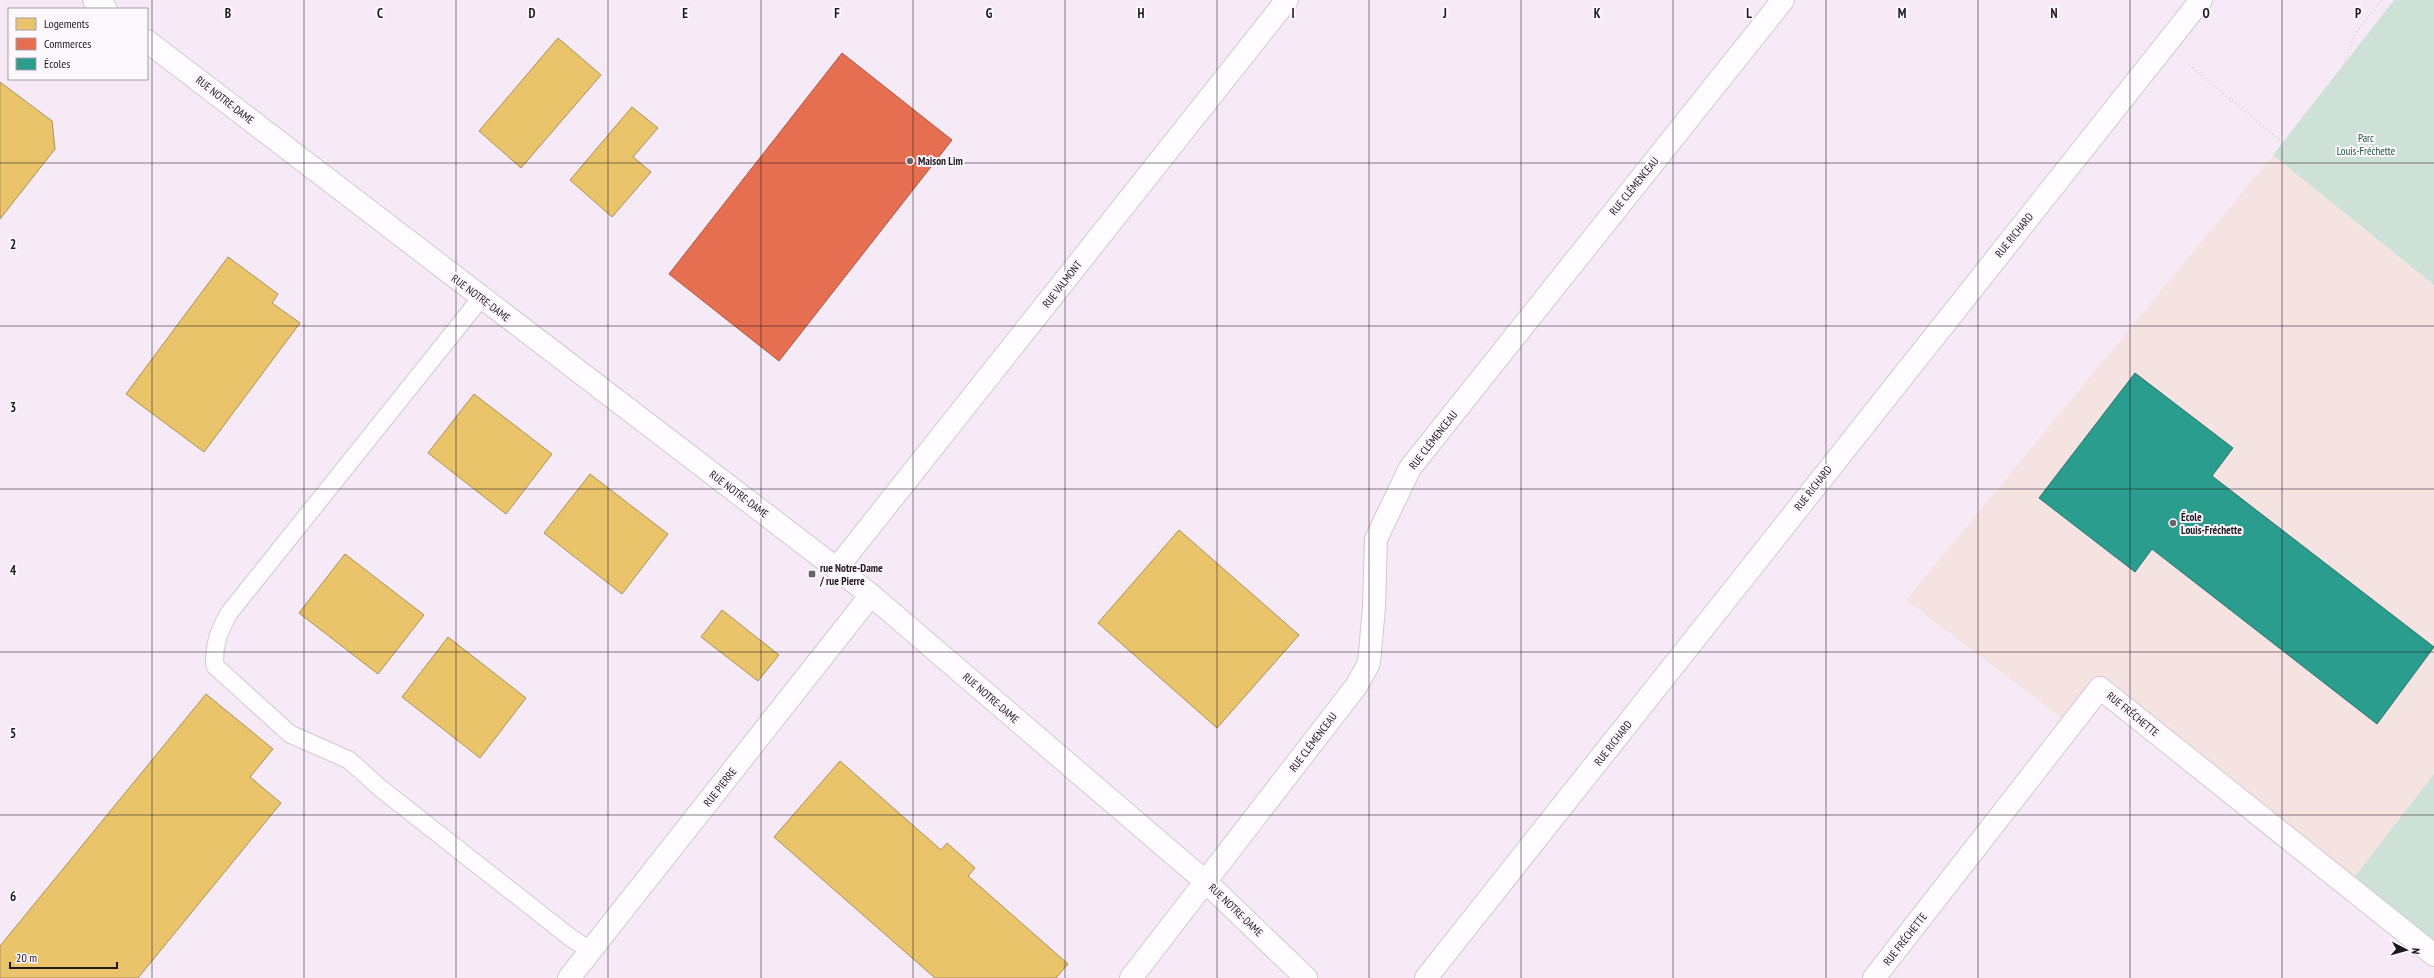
<svg xmlns="http://www.w3.org/2000/svg" width="2434" height="978" viewBox="0 0 2434 978" font-family="'PT Sans Narrow',sans-serif">
<rect width="100%" height="100%" fill="#f6eaf6"/>
<path fill="#f5e3e2" d="M2273,155L2434,285V774L2346,888L2100,688L2071,725L1906,600Z"/>
<g fill="#cde1d7">
<path d="M2394,0H2434V285L2273,155Z"/>
<path d="M2434,774V958L2346,888Z"/>
</g>
<g fill="#e9c46a" stroke="#ad9054">
<path d="M558,38L601,75L521,168L479,131Z"/>
<path d="M0,82L52,121L55,149L0,219Z"/>
<path d="M632,107L658,128L633,157L651,172L612,217L570,180Z"/>
<path d="M228,257L278,294L272,303L300,323L204,452L126,394Z"/>
<path d="M474,394L552,454L506,514L428,453Z"/>
<path d="M590,474L668,534L622,594L544,533Z"/>
<path d="M1179,530L1299,635L1217,728L1098,623Z"/>
<path d="M345,554L424,615L378,674L299,613Z"/>
<path d="M722,610L779,655L758,681L701,637Z"/>
<path d="M448,637L526,698L480,758L402,697Z"/>
<path d="M206,694L273,749L250,777L281,803L138,978H0V946Z"/>
<path d="M840,761L941,850L947,843L975,868L968,876L1068,964L1056,978H935L774,837Z"/>
</g>
<path fill="#e76f51" stroke="#ab5542" d="M842,53L952,140L779,361L669,274Z"/>
<path fill="#2a9d8f" stroke="#27756e" d="M2135,373L2233,448L2212,476L2434,647L2377,724L2152,549L2135,572L2039,498Z"/>
<g fill="none" stroke-linecap="round" stroke-linejoin="round">
<defs>
<path id="lane" d="M481,298L229,613C219,631 213,646 215,666L290,734L349,760L380,788L571,938L591,951"/>
<g id="street">
<path d="M569,978L871,595"/>
<path d="M1131,978L1357,685L1369,663L1374,607L1376,539L1410,468L1783,0"/>
<path d="M1426,978L2201,0"/>
<path d="M1874,978L2100,688L2434,955"/>
</g>
<path id="secondary" d="M837,568L1287,0"/>
<g id="primary">
<path d="M94,0L106,9"/>
<path d="M147,41L871,595L1206,882L1306,978"/>
</g>
</defs>
<use href="#lane" stroke="#d3c8d2" stroke-width="19"/>
<use href="#street" stroke="#d3c8d2" stroke-width="24"/>
<use href="#secondary" stroke="#d3c8d2" stroke-width="24"/>
<use href="#primary" stroke="#d3c8d2" stroke-width="24"/>
<path stroke="#dcd7dc" stroke-width="2.5" stroke-dasharray="1 3" stroke-linecap="butt" d="M2189,65L2293,151L2329,107L2355,34L2382,0"/>
<use href="#lane" stroke="#fefcfe" stroke-width="17"/>
<use href="#street" stroke="#fefcfe" stroke-width="22"/>
<use href="#secondary" stroke="#fefcfe" stroke-width="22"/>
<use href="#primary" stroke="#fefcfe" stroke-width="22"/>
</g>
<path fill="none" stroke="#201720" stroke-width="1" stroke-opacity="0.55" d="M152,0V978M304,0V978M456,0V978M608,0V978M761,0V978M913,0V978M1065,0V978M1217,0V978M1369,0V978M1521,0V978M1673,0V978M1826,0V978M1978,0V978M2130,0V978M2282,0V978M0,163H2434M0,326H2434M0,489H2434M0,652H2434M0,815H2434"/>
<g fill="#6b616b" stroke="#fdf8fd" stroke-width="1.5">
<circle cx="910" cy="161" r="4"/>
<circle cx="2173" cy="523" r="4"/>
<rect x="808" y="570" width="8" height="8" rx="2"/>
</g>
<g text-anchor="middle" stroke-width="4" stroke-linejoin="round" paint-order="stroke">
<g font-size="11" fill="#201720" stroke="#fdf8fd">
<text transform="translate(225 100) rotate(38)" y="4">RUE NOTRE-DAME</text>
<text transform="translate(1634 186) rotate(-51)" y="4">RUE CLÉMENCEAU</text>
<text transform="translate(2014 235) rotate(-51)" y="4">RUE RICHARD</text>
<text transform="translate(1062 284) rotate(-52)" y="4">RUE VALMONT</text>
<text transform="translate(481 298) rotate(37)" y="4">RUE NOTRE-DAME</text>
<text transform="translate(1433 440) rotate(-52)" y="4">RUE CLÉMENCEAU</text>
<text transform="translate(1813 488) rotate(-52)" y="4">RUE RICHARD</text>
<text transform="translate(739 494) rotate(37)" y="4">RUE NOTRE-DAME</text>
<text transform="translate(991 698) rotate(41)" y="4">RUE NOTRE-DAME</text>
<text transform="translate(2133 714) rotate(39)" y="4">RUE FRÉCHETTE</text>
<text transform="translate(1313 742) rotate(-53)" y="4">RUE CLÉMENCEAU</text>
<text transform="translate(1613 743) rotate(-52)" y="4">RUE RICHARD</text>
<text transform="translate(720 787) rotate(-52)" y="4">RUE PIERRE</text>
<text transform="translate(1236 910) rotate(44)" y="4">RUE NOTRE-DAME</text>
<text transform="translate(1905 939) rotate(-52)" y="4">RUE FRÉCHETTE</text>
</g>
<g font-size="11" fill="#1b5839" stroke="#fdf8fd">
<text x="2366" y="142">Parc<tspan x="2366" dy="13">Louis-Fréchette</tspan></text>
</g>
<g font-size="11" font-weight="bold" fill="#201720" stroke="#fdf8fd" text-anchor="start">
<text x="918" y="165">Maison Lim</text>
<text x="2181" y="521">École<tspan x="2181" dy="13">Louis-Fréchette</tspan></text>
<text x="820" y="572">rue Notre-Dame<tspan x="820" dy="13">/ rue Pierre</tspan></text>
</g>
</g>
<g font-size="13" text-anchor="middle" font-weight="bold" fill="#201720" stroke="#fdf8fd" stroke-width="4" stroke-linejoin="round" paint-order="stroke">
<text x="228" y="18">B</text>
<text x="380" y="18">C</text>
<text x="532" y="18">D</text>
<text x="685" y="18">E</text>
<text x="837" y="18">F</text>
<text x="989" y="18">G</text>
<text x="1141" y="18">H</text>
<text x="1293" y="18">I</text>
<text x="1445" y="18">J</text>
<text x="1597" y="18">K</text>
<text x="1749" y="18">L</text>
<text x="1902" y="18">M</text>
<text x="2054" y="18">N</text>
<text x="2206" y="18">O</text>
<text x="2358" y="18">P</text>
<text x="13" y="249">2</text>
<text x="13" y="412">3</text>
<text x="13" y="575">4</text>
<text x="13" y="738">5</text>
<text x="13" y="901">6</text>
</g>
<rect x="8" y="8" width="140" height="72" fill="#fdf8fd" stroke="#a59ea5"/>
<rect x="16" y="18" width="20" height="12" fill="#e9c46a" stroke="#a59ea5"/>
<text x="44" y="28" font-size="12" fill="#201720">Logements</text>
<rect x="16" y="38" width="20" height="12" fill="#e76f51" stroke="#a59ea5"/>
<text x="44" y="48" font-size="12" fill="#201720">Commerces</text>
<rect x="16" y="58" width="20" height="12" fill="#2a9d8f" stroke="#a59ea5"/>
<text x="44" y="68" font-size="12" fill="#201720">Écoles</text>
<g transform="translate(2406 950) rotate(96)" stroke="#fdf8fd" stroke-width="3" paint-order="stroke">
<path d="M0-3L7 15L0 10L-7 15Z" fill="#201720"/>
<text y="-6" font-size="11" font-weight="bold" text-anchor="middle" fill="#201720">N</text>
</g>
<path d="M10 962v6h107v-6" fill="none" stroke="#201720" stroke-width="2"/>
<text x="16" y="962" font-size="12" fill="#201720" stroke="#fdf8fd" stroke-width="3" paint-order="stroke">20 m</text>
</svg>
